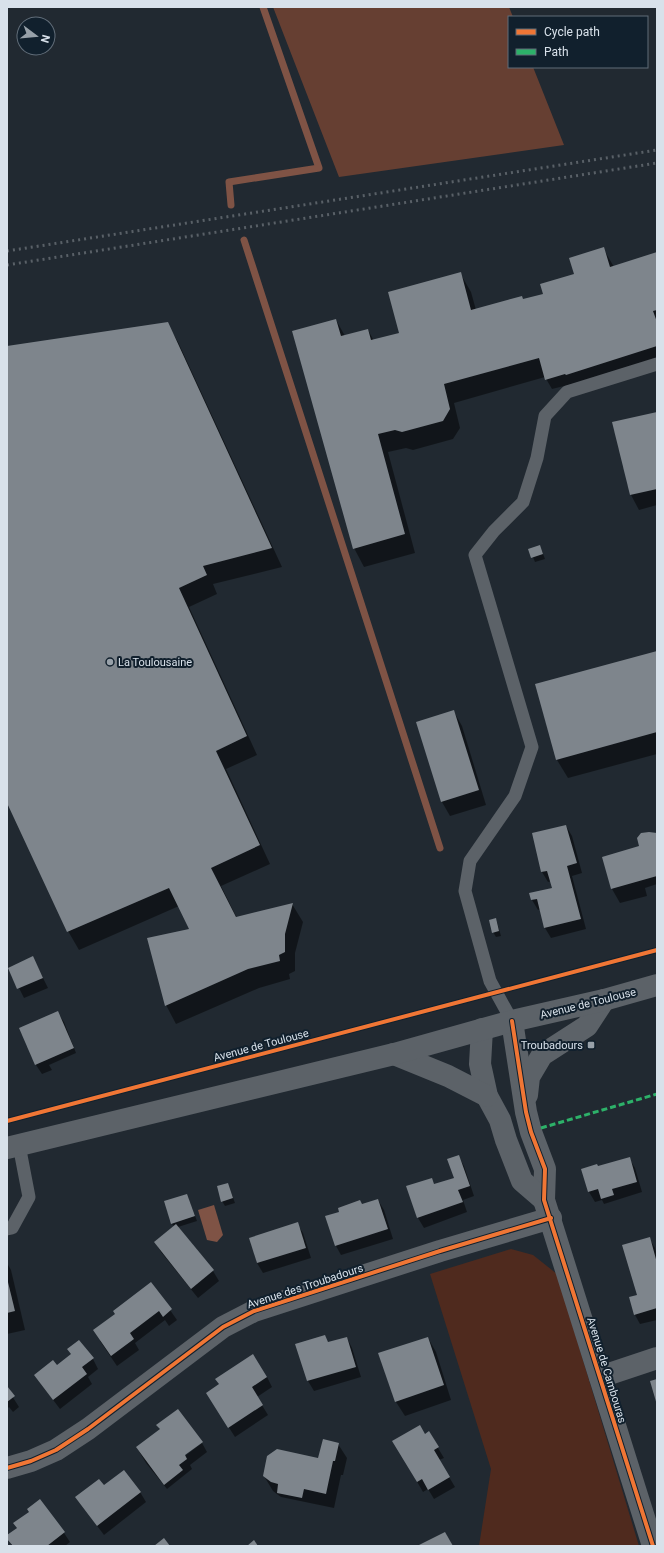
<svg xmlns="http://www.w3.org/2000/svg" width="664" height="1553" viewBox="0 0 664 1553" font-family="Roboto,sans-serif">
<rect width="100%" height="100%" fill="#212931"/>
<path fill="#4f2a1e" d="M511,1249L533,1255L557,1274L639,1546H479L491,1469L430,1274Z"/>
<path fill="#663f32" d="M273,7H509L513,17H509V67H533L564,145L339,177Z"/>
<path fill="#7f5345" d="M214,1205L223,1235L217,1242L207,1240L198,1210Z"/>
<g fill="#0007">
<path d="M603,248L614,267L657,253V367L572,384L552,389L545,377L454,403L460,428L453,439L413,450L406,448L388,452L415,553L364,567L354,548L336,320L345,336L368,330L374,341L400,333L460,273L471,292L476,310L523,300L543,295L575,274Z"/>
<path d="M167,323L178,342L282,567L213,584L217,594L189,607L257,755L226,769L270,864L221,886L237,918L292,904L303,922L295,953V971L289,974L290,979L259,988L176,1024L166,1005L190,930L179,906L79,950L68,931L7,801V347Z"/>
<path d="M657,414V505L639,510L631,495L614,423Z"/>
<path d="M540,546L545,559L535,562L530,550Z"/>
<path d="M657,652V754L568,778L557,760Z"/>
<path d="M454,712L462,726L486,805L450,816L442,802Z"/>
<path d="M566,826L572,836L582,873L572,876L586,929L551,938L545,928L541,909L538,910L532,900L530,894L553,888L551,881L548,882L542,872L533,834Z"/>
<path d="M657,834V884L645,888L647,896L620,903L612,889L641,847Z"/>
<path d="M496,919L501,936L496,937L493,932Z"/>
<path d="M33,958L48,988L24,998L9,968Z"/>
<path d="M58,1013L64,1022L76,1053L49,1065L52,1070L42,1074L36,1065Z"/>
<path d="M459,1157L464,1166L474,1196L463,1200L467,1212L424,1228L418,1218L407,1187L434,1185L455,1178Z"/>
<path d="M629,1158L635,1168L642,1192L604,1204L602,1200L595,1202L589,1192L582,1169L598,1167Z"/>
<path d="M228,1184L235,1203L225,1206L222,1201Z"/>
<path d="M187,1195L197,1221L178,1227L213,1271L219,1281L198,1298L161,1252L155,1242L174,1226L172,1224Z"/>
<path d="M378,1200L384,1210L393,1239L341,1255L336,1246L362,1205Z"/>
<path d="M297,1224L303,1233L311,1258L263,1273L257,1263L250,1238Z"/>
<path d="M649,1238L655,1248L657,1256V1320L640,1324L635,1315Z"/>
<path d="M7,1263L11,1270L25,1330L7,1334Z"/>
<path d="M151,1283L177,1320L169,1326L165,1320L135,1343L139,1350L117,1366L100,1341L116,1314Z"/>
<path d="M325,1336L328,1343L347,1338L352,1348L361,1377L314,1391L308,1381L297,1345Z"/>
<path d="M428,1338L436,1352L451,1400L405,1416L396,1402L380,1354Z"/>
<path d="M93,1359L98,1369L88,1377L92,1384L60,1409L41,1384L56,1366Z"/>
<path d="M267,1377L272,1387L257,1397L268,1415L235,1437L213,1403Z"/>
<path d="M7,1388L19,1407L13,1412L9,1407L7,1409Z"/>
<path d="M158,1425L181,1459L202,1443L207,1452L190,1465L192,1469L167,1489L146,1463L137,1448L161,1430Z"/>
<path d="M429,1433L444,1458L439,1460L455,1487L434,1499L428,1489L423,1492L394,1442L425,1435Z"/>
<path d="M338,1444L347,1458L343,1475H341L334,1508L281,1497L273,1491L264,1476L319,1459Z"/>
<path d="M104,1487L140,1492L146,1502L104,1535L76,1498Z"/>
<path d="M40,1501L64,1533L70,1542L65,1546H12L7,1536L17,1528Z"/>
</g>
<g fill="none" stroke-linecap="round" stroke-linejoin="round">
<g stroke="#7f5345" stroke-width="7">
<path d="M231,205L229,182L319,168L263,7"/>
<path d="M244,240L440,848"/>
</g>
</g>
<g fill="#7e858c">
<path d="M604,247L610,267L657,252V310L653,311L657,322V346L566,375L565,374L545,380L539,358L444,384L450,409L443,421L402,432L395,430L378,434L405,534L353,549L292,331L336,319L341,336L368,329L371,340L399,333L388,292L461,272L471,310L522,296L523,299L543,294L540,284L574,274L569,258Z"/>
<path d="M168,322L272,548L203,566L207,575L179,588L247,736L216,751L260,845L211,868L236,917L293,903L285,934V952L279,955L280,961L248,969L165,1006L147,938L189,929L169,888L67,932L7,803V346Z"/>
<path d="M657,412V489L630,495L612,422Z"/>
<path d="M540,545L543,554L531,558L528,549Z"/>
<path d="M657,651V732L556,760L535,684Z"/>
<path d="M454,710L479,790L441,802L416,722Z"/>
<path d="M566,825L577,863L567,866L581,919L544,928L537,899L531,900L529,893L552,888L547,871L541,872L532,833Z"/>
<path d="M649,832L657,833V876L611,889L602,857L639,846L637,838L641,833Z"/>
<path d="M496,918L499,931L492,933L489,920Z"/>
<path d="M33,956L43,978L17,989L8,968Z"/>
<path d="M58,1011L74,1048L35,1065L19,1028Z"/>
<path d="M459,1155L470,1186L458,1190L463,1202L417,1218L406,1186L432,1178L434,1184L454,1178L447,1159Z"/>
<path d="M630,1157L637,1182L612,1189L614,1195L601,1199L598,1189L588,1192L581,1169L597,1164L598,1166Z"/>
<path d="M228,1183L233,1198L221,1202L217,1186Z"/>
<path d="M187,1194L195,1216L171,1224L164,1201Z"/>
<path d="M378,1199L388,1229L335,1246L325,1216L339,1212L338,1208L360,1200L362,1204Z"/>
<path d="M298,1222L306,1248L257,1263L249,1238Z"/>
<path d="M176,1224L214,1270L191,1289L154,1242Z"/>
<path d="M650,1237L657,1263V1308L634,1315L629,1297L637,1295L622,1245Z"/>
<path d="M7,1278L15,1311L7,1313Z"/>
<path d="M151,1282L172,1309L163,1317L159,1311L130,1333L134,1339L111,1356L93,1330L115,1314L113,1311Z"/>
<path d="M325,1335L328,1342L347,1337L356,1367L307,1381L295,1344Z"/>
<path d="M428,1337L444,1385L395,1402L378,1353Z"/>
<path d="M79,1340L94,1358L82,1367L87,1374L53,1400L34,1375L53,1360L57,1365L71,1354L67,1349Z"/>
<path d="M253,1354L267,1377L252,1387L263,1405L228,1428L206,1393L219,1384L215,1379Z"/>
<path d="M657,1379V1405L650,1381Z"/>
<path d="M7,1386L15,1396L7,1402Z"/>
<path d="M178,1409L203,1442L185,1455L187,1459L179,1465L183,1470L164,1485L136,1447L160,1429L156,1425Z"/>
<path d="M420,1425L425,1434L429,1431L439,1447L434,1450L450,1477L428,1490L422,1479L417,1482L392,1441Z"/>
<path d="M323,1439L339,1443L335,1461H333L326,1494L304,1489L302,1498L277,1493L278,1484L271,1482L263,1476L267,1456L277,1449L318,1458Z"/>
<path d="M124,1470L141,1492L97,1526L75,1497L99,1479L104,1485Z"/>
<path d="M40,1499L65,1532L47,1546H13L7,1539V1535L17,1528L13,1523L29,1512L27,1509Z"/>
<path d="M445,1532L453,1546H417Z"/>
<path d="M164,1538L170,1546H154Z"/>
<path d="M254,1540L258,1546H247Z"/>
</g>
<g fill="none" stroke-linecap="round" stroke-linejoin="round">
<g stroke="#5c6268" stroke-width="13">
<path d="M512,1021L490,981L465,891L470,861L515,796L532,747L475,555L494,531L523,502L537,458L545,416L567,392L657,364"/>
<path d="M7,1229L12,1228L29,1197L19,1145"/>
</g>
<g stroke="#5c6268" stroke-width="22">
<path d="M600,1377L657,1358"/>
<path d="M7,1468L31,1461L56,1450L88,1429L223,1327L254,1311L440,1251L551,1218"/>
</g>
<g stroke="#5c6268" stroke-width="22">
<path d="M512,1021L526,1112L531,1132L545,1169L544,1200L653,1546"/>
<path d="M482,1029L480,1064L487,1096L500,1120L506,1140L522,1181L544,1200"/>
<path d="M394,1054L448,1076L487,1096"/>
<path d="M527,1095L529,1077L542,1055L587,1026L604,1000"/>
</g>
<path stroke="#5c6268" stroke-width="22" d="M7,1148L394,1054L512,1021L604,1000L657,985"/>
<g stroke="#596067" stroke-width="3" stroke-dasharray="2 4" stroke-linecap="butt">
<path d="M7,251L657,150"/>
<path d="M7,265L657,163"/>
</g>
<path stroke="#2db169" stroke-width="3" stroke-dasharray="6 3" stroke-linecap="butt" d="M541,1128L657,1094"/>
<defs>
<g id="cycleway">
<path d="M512,1021L526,1112L531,1132L545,1169L544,1200L653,1546"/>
<path d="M7,1121L657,950"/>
<path d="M7,1468L31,1461L56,1450L88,1429L223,1327L254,1311L440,1251L551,1218"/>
</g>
</defs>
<use href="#cycleway" stroke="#11202d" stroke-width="6"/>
<use href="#cycleway" stroke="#f07635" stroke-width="4"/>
</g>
<g fill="#98a1a9" stroke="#11202d" stroke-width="1.5">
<circle cx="110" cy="662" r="4"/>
<rect x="587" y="1041" width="8" height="8" rx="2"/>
</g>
<g text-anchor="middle" stroke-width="4" stroke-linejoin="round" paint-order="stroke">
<g font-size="11" fill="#d8e1ea" stroke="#11202d" text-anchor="start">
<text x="118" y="666">La Toulousaine</text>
<text x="583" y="1049" text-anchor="end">Troubadours</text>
</g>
<g font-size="11" fill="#d8e1ea" stroke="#11202d">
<text transform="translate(588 1003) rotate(-14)" y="4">Avenue de Toulouse</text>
<text transform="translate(261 1045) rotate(-15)" y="4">Avenue de Toulouse</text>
<text transform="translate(305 1286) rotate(-18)" y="4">Avenue des Troubadours</text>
<text transform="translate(607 1370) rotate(73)" y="4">Avenue de Cambouras</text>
</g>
</g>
<rect width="664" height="1553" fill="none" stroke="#d8e1ea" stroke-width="16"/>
<rect x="508" y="16" width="140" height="52" fill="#11202d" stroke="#616d79"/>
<rect x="516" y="29" width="20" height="6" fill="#f07635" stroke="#616d79"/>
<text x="544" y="36" font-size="12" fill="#d8e1ea">Cycle path</text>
<rect x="516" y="49" width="20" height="6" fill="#2db169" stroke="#616d79"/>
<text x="544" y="56" font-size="12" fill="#d8e1ea">Path</text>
<g transform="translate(36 36) rotate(106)"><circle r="19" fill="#11202d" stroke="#616d79"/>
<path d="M0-3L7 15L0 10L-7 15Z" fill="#98a1a9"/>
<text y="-6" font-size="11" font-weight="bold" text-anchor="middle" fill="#d8e1ea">N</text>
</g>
</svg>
